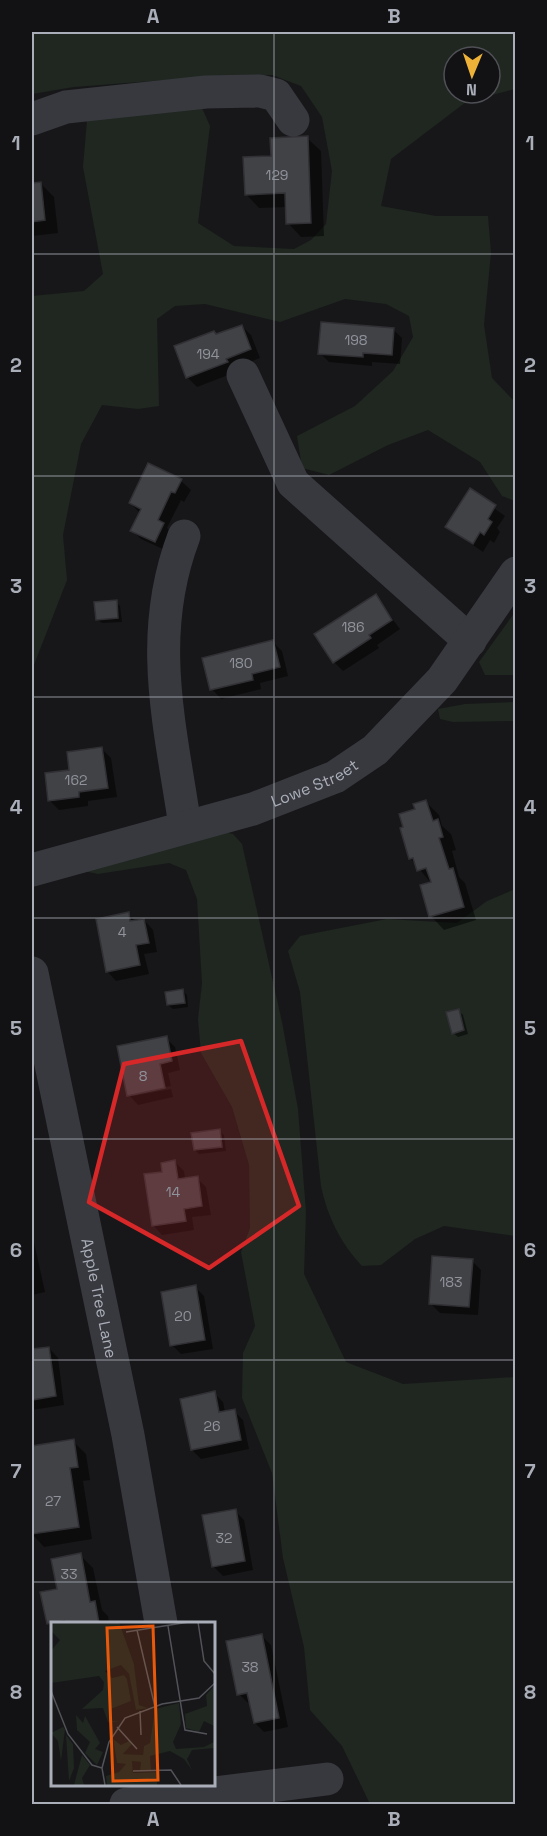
<svg xmlns="http://www.w3.org/2000/svg" width="547" height="1836" viewBox="0 0 547 1836" font-family="'Space Grotesk',sans-serif">
<rect width="100%" height="100%" fill="#171719"/>
<g fill="#1f2720" fill-rule="evenodd">
<path d="M32,32H515V89L466,102L391,159L381,206L436,216H488L491,253L484,325L492,378L515,402V501L502,496L480,462L428,430L388,445L329,475L302,468L297,436L355,406L393,371L413,337L409,316L386,304L345,299L280,322L205,304L175,306L157,319L159,406L138,409L102,405L81,444L63,535L67,580L32,670V296L84,291L103,274L83,167L87,121L101,117L202,108L210,126L198,223L234,246L294,249L311,240L326,224L332,171L322,117L301,86L272,75L218,76L74,87L32,94ZM454,57H490V93H454Z"/>
<path d="M515,612V675H485L479,662Z"/>
<path d="M515,702V721L453,722L440,719L438,709L465,704Z"/>
<path d="M225,832L233,834L242,844L282,1022L298,1109L306,1212L304,1274L346,1362L403,1384L515,1377V1804H370L342,1746L310,1710L304,1647L283,1558L272,1473L242,1398L243,1353L255,1326L241,1252L250,1228L249,1165L232,1107L201,1053L198,1019L202,983L197,899L186,870L169,863L98,874L84,871Z"/>
<path d="M515,889V1236L444,1226L415,1239L381,1265L362,1266C340,1242 328,1218 321,1186L300,992L288,951L300,936L387,919L457,923L487,901Z"/>
</g>
<g fill="#0007">
<path d="M307,138L321,151L324,236L301,237L288,223L287,207L259,208L246,194L273,157Z"/>
<path d="M41,184L54,197L58,233L32,236V185Z"/>
<path d="M242,326L251,335L260,358L234,368L236,372L197,387L187,377L217,336Z"/>
<path d="M393,329L402,338L400,364L372,362V366L329,362L320,353Z"/>
<path d="M149,465L181,481L191,490L184,502L181,500L167,528L173,534L165,550L141,539L132,530L140,513L130,503Z"/>
<path d="M470,491L505,516L497,528L500,532L494,543L490,540L483,552L447,527Z"/>
<path d="M375,596L400,629L377,645L379,648L343,671L334,662Z"/>
<path d="M116,602L120,606L122,622L102,623L97,619Z"/>
<path d="M273,642L282,651L288,676L260,683L261,689L221,699L212,689Z"/>
<path d="M102,749L111,758L117,797L88,801V806L59,810L50,801L71,771Z"/>
<path d="M426,802L439,815L442,826L451,834L456,850L452,851L459,877L465,883L476,920L444,930L431,916V883L410,858L417,810Z"/>
<path d="M128,914L136,922L144,920L153,930L157,952L144,954L149,974L116,981L107,971Z"/>
<path d="M183,991L187,995L188,1007L173,1009L168,1005Z"/>
<path d="M458,1010L463,1015L468,1034L458,1037L453,1033Z"/>
<path d="M166,1038L175,1047L180,1070L168,1073L171,1086L133,1093V1096L171,1089L173,1097L138,1105L129,1095Z"/>
<path d="M219,1131L224,1135L226,1151L199,1154L195,1150Z"/>
<path d="M175,1162L184,1171L185,1179L197,1178L206,1187L211,1215L192,1217L194,1230L162,1235L153,1225L164,1173Z"/>
<path d="M32,1233L45,1292L32,1295Z"/>
<path d="M472,1261L481,1270L478,1315L440,1313L430,1303Z"/>
<path d="M195,1287L204,1296L213,1349L181,1354L172,1345Z"/>
<path d="M49,1348L58,1358L64,1405L32,1410V1351Z"/>
<path d="M214,1393L223,1402L225,1412L234,1411L243,1420L249,1449L201,1459L192,1450Z"/>
<path d="M73,1441L86,1454L90,1480L83,1481L92,1539L44,1547L32,1534V1478L34,1477L32,1447Z"/>
<path d="M235,1511L244,1520L253,1570L223,1576L213,1566Z"/>
<path d="M80,1555L93,1568L102,1610L108,1616L109,1623H52V1628L48,1623L58,1590Z"/>
<path d="M261,1635L271,1645L288,1727L264,1732L255,1723L251,1703H248L239,1694Z"/>
</g>
<g fill="#414246" stroke="#313135" stroke-width="1.5">
<path d="M308,136L311,223L286,224L285,193L245,195L243,157L271,156L270,138Z"/>
<path d="M41,182L45,220L32,222V183Z"/>
<path d="M321,322L394,328L392,355L363,353V357L318,354Z"/>
<path d="M242,325L251,349L226,359L228,362L186,378L174,346L214,331L216,334Z"/>
<path d="M148,463L182,479L175,493L171,492L158,520L164,523L155,542L130,531L141,509L129,503Z"/>
<path d="M470,488L496,505L488,519L492,522L484,535L480,532L473,544L445,527Z"/>
<path d="M376,594L392,620L369,635L371,638L333,663L314,634Z"/>
<path d="M117,600L118,618L96,620L94,602Z"/>
<path d="M273,640L280,667L252,674L253,680L210,690L202,658Z"/>
<path d="M102,747L108,788L79,792V797L48,801L45,773L69,770L67,752Z"/>
<path d="M426,800L433,821L438,819L443,837L439,838L449,869L453,868L464,907L429,917L420,885L431,882L426,868L417,871L413,858L409,859L400,828L403,827L399,814L415,809L413,804Z"/>
<path d="M129,912L130,921L144,919L149,943L136,945L140,965L106,972L96,919Z"/>
<path d="M183,989L185,1003L167,1005L165,992Z"/>
<path d="M459,1009L464,1030L452,1034L446,1012Z"/>
<path d="M167,1036L172,1061L160,1064L165,1088L127,1096L117,1046Z"/>
<path d="M220,1129L222,1147L194,1150L191,1133Z"/>
<path d="M175,1160L178,1179L198,1176L202,1206L184,1209L186,1221L152,1226L144,1174L162,1172L161,1163Z"/>
<path d="M432,1256L473,1259L469,1307L429,1304Z"/>
<path d="M196,1285L205,1340L170,1346L161,1292Z"/>
<path d="M49,1347L56,1396L32,1400V1349Z"/>
<path d="M215,1391L219,1412L235,1409L241,1440L191,1450L180,1399Z"/>
<path d="M74,1439L78,1467L70,1468L79,1527L32,1534V1446Z"/>
<path d="M236,1509L245,1561L212,1567L202,1515Z"/>
<path d="M81,1553L90,1602L95,1601L99,1623H64V1621L47,1624L40,1592L57,1589L51,1559Z"/>
<path d="M262,1634L279,1718L254,1723L247,1693L237,1695L226,1641Z"/>
</g>
<g fill="none" stroke-linecap="round" stroke-linejoin="round">
<g stroke="#38393e" stroke-width="33">
<path d="M32,119L66,107L206,92L260,91L276,95L293,120"/>
<path d="M243,375L293,483L470,641"/>
<path d="M184,536C146,636 170,724 185,826"/>
<path id="s1" d="M32,870L253,809L335,777L375,750L442,680L516,573"/>
<path id="s2" d="M32,973L128,1435L161,1623"/>
<path d="M126,1804L327,1779"/>
</g>
</g>
<path fill="#d62828" fill-opacity="0.2" stroke="#d62828" stroke-width="4.5" stroke-linejoin="round" d="M241,1041L299,1206L209,1268L89,1202L124,1064Z"/>
<path fill="none" stroke="#aaaeb9" stroke-width="1.5" stroke-opacity="0.55" d="M274,32V1804M32,254H516M32,476H516M32,697H516M32,918H516M32,1139H516M32,1360H516M32,1582H516"/>
<g text-anchor="middle" stroke-width="5" stroke-linejoin="round" paint-order="stroke">
<g font-size="14" fill="#90939c">
<text x="277" y="180">129</text>
<text x="356" y="345">198</text>
<text x="208" y="359">194</text>
<text x="353" y="632">186</text>
<text x="241" y="668">180</text>
<text x="76" y="785">162</text>
<text x="122" y="937">4</text>
<text x="143" y="1081">8</text>
<text x="173" y="1197">14</text>
<text x="451" y="1287">183</text>
<text x="183" y="1321">20</text>
<text x="212" y="1431">26</text>
<text x="53" y="1506">27</text>
<text x="224" y="1543">32</text>
<text x="69" y="1579">33</text>
<text x="250" y="1672">38</text>
</g>
<g font-size="16" fill="#aaaeb9" stroke="#121214">
<text dy="6" stroke="none"><textPath href="#s1" startOffset="296">Lowe Street</textPath></text>
<text dy="6" stroke="none"><textPath href="#s2" startOffset="332">Apple Tree Lane</textPath></text>
</g>
</g>
<g transform="translate(51 1622)">
<rect width="164" height="164" fill="#171719"/>
<path d="M0,0H68L83,42L88,83L97,86L85,88L78,52L70,43L54,49L61,56L73,53L76,57L80,79L60,87L61,99L69,100H57L52,86L31,87L52,68L53,60L48,54L0,61V29L9,18L0,9ZM163,64V104L153,99L148,110L135,106L134,92L156,84L155,73ZM128,81L130,102L122,120L125,127L153,125L163,120V126L141,128L136,137L141,148L133,137L119,129L99,134L100,148H89L90,140L81,139L82,151L107,150L106,163H56L55,154L68,150L75,142L66,141L62,117L70,123L78,119L81,122L72,132L92,133L93,124L99,121L104,87ZM25,93L32,101L34,94L49,121L44,127L52,130L46,143L34,131L39,120L26,108ZM12,105L14,107L10,139L7,119L0,111ZM15,113L22,122L23,146L18,159ZM31,133L39,143L31,156L33,163H23Z" fill="#1f2720"/>
<path fill="none" stroke="#525359" stroke-width="1.5" d="M147,0L153,39L164,52M117,4L134,108L156,112M86,8L104,85M75,10L138,0M0,69L17,112L41,143L51,146L54,163M89,89L90,113M66,105L86,127M51,146L58,120L74,96L111,82L148,76L164,61M82,149L120,148L130,163"/>
<path fill="#e8590c" fill-opacity="0.15" stroke="#e8590c" stroke-width="3" d="M102,4L107,158L62,159L56,6Z"/>
<rect width="164" height="164" fill="none" stroke="#aaaeb9" stroke-width="3"/>
</g>
<rect width="547" height="1836" fill="none" stroke="#121214" stroke-width="66"/>
<g transform="translate(472 75) rotate(182)"><circle r="28" fill="#121214" stroke="#4f5056" stroke-width="1.5"/>
<path d="M0-4.5L10 22L0 15L-10 22Z" fill="#efb239"/>
<text y="-9" font-size="16" font-weight="bold" text-anchor="middle" fill="#aaaeb9">N</text>
</g>
<rect x="33" y="33" width="481" height="1770" fill="none" stroke="#aaaeb9" stroke-width="2"/>
<g font-size="20" text-anchor="middle" font-weight="bold" fill="#aaaeb9">
<text x="153" y="23">A</text>
<text x="394" y="23">B</text>
<text x="16" y="150">1</text>
<text x="530" y="150">1</text>
<text x="16" y="372">2</text>
<text x="530" y="372">2</text>
<text x="16" y="593">3</text>
<text x="530" y="593">3</text>
<text x="16" y="814">4</text>
<text x="530" y="814">4</text>
<text x="16" y="1035">5</text>
<text x="530" y="1035">5</text>
<text x="16" y="1257">6</text>
<text x="530" y="1257">6</text>
<text x="16" y="1478">7</text>
<text x="530" y="1478">7</text>
<text x="16" y="1699">8</text>
<text x="530" y="1699">8</text>
<text x="153" y="1826">A</text>
<text x="394" y="1826">B</text>
</g>
</svg>
